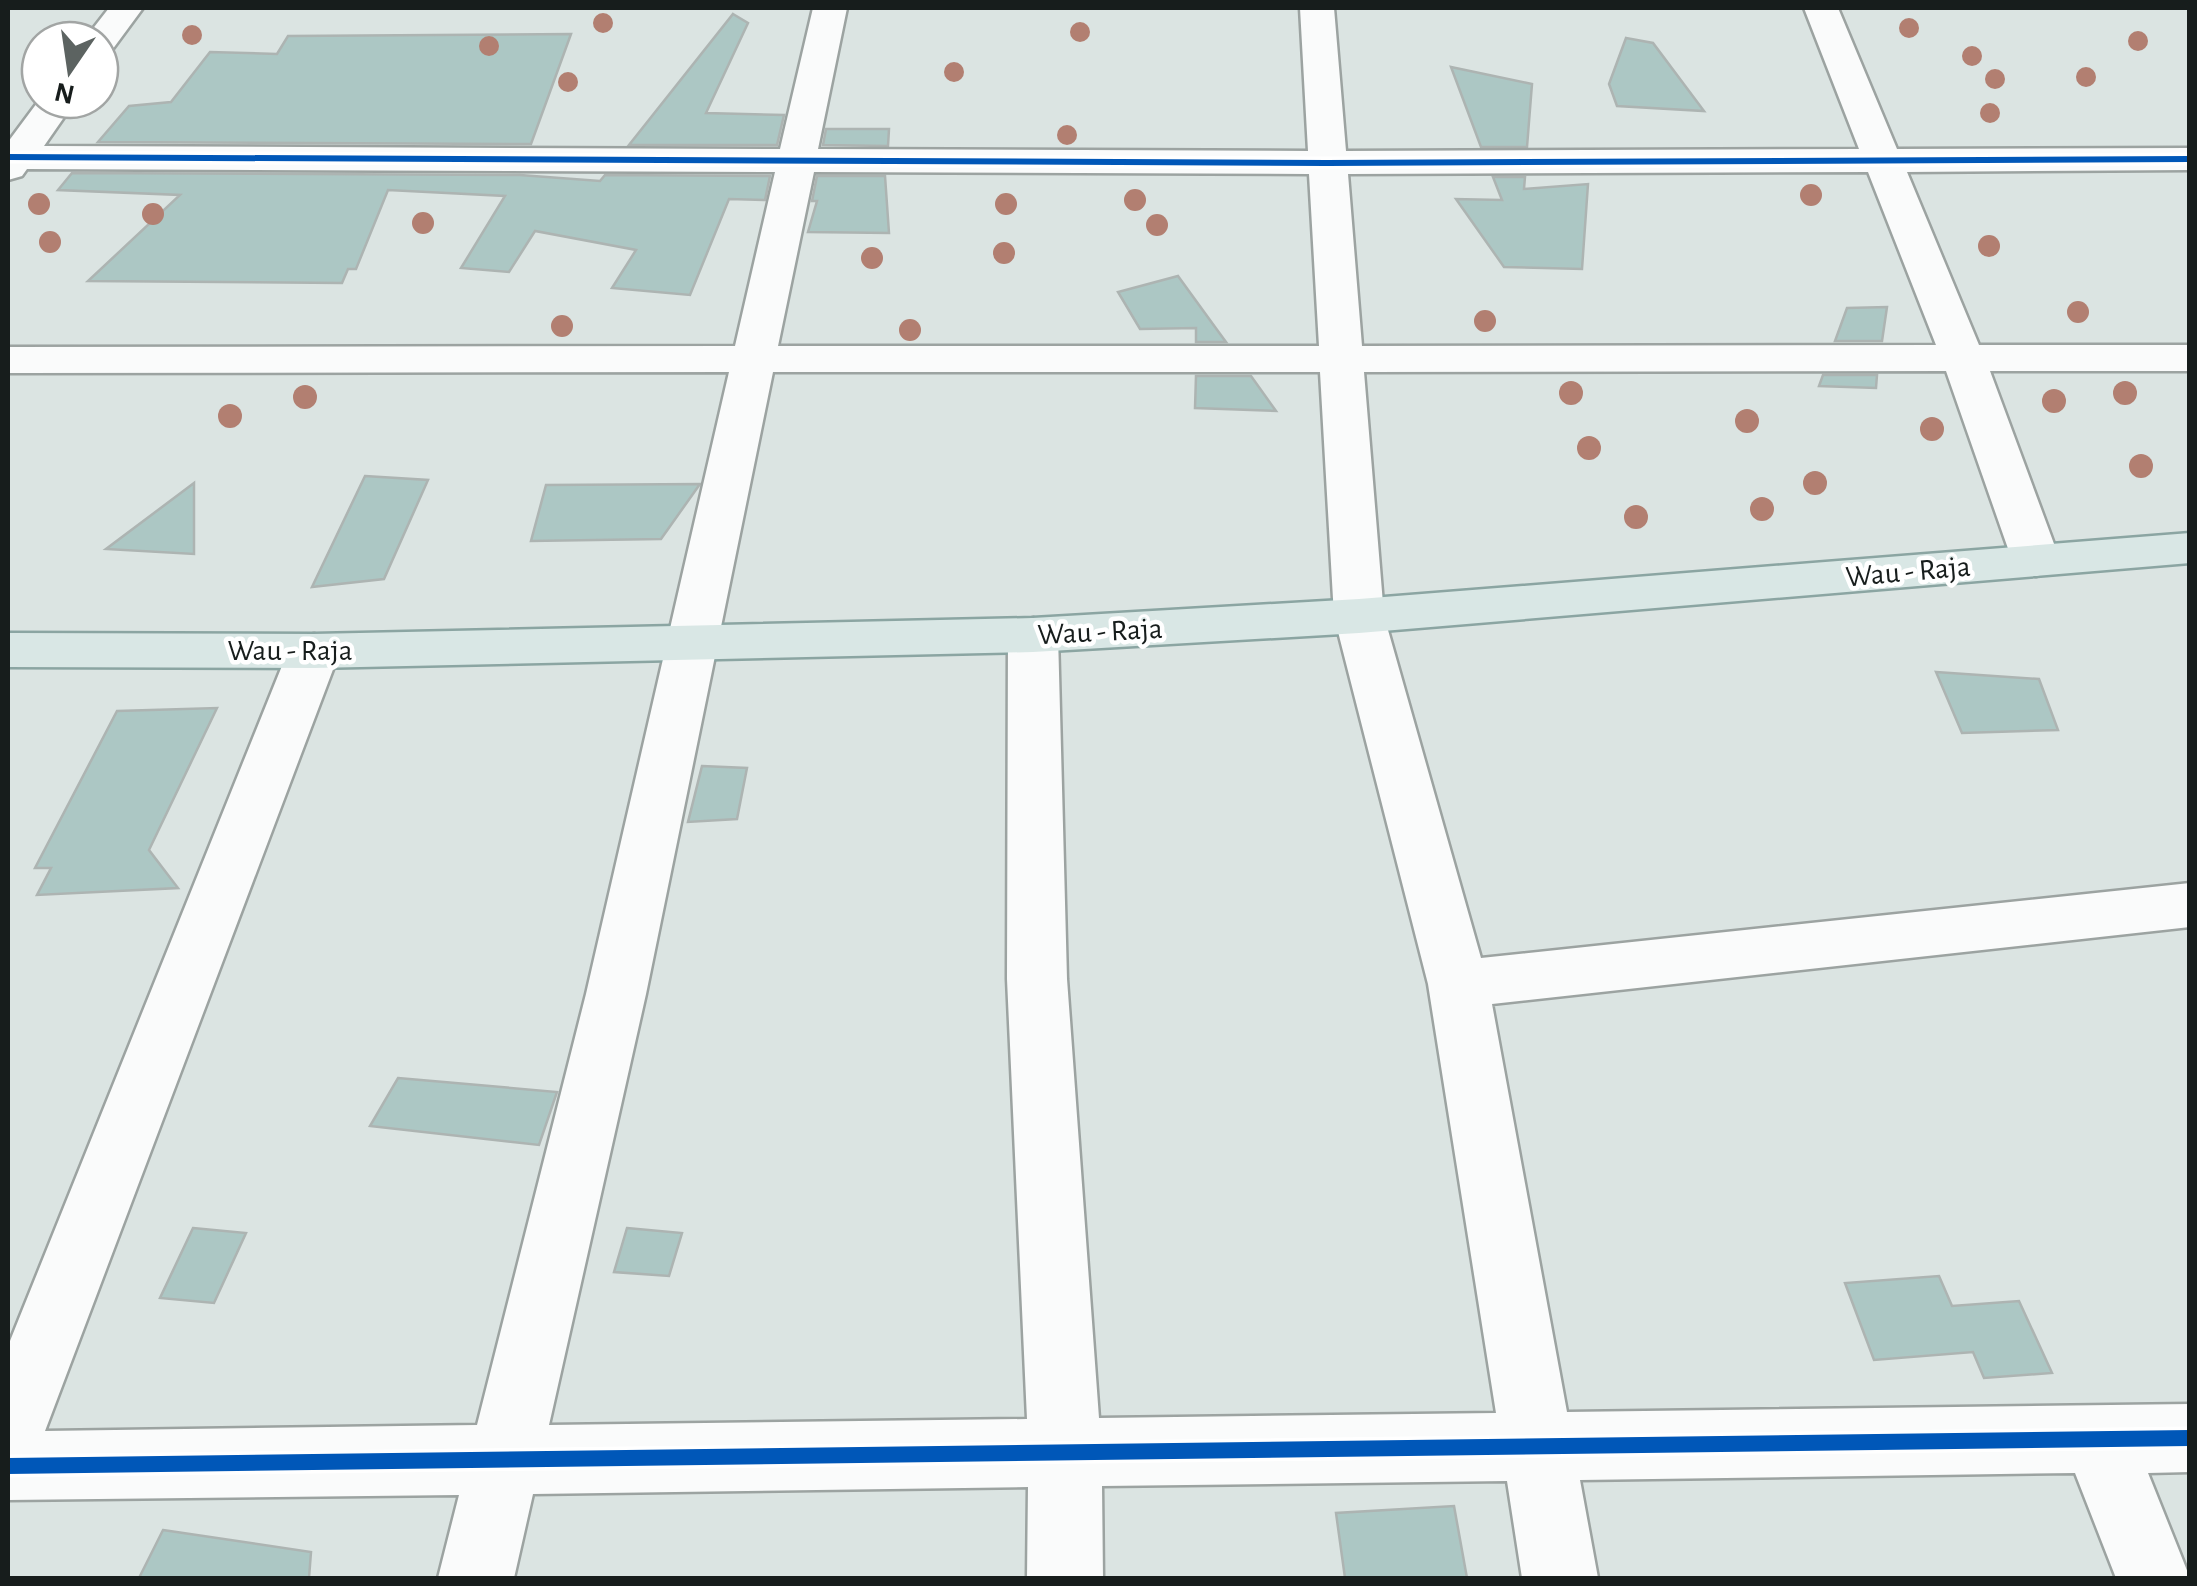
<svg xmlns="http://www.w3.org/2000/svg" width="2197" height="1586" viewBox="0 0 2197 1586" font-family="'Alegreya Sans',sans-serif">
<rect width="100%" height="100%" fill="#dbe4e2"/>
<g fill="#acc7c4" stroke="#adb4b2" stroke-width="2.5">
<path d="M733,14L748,23L706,113L784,115L777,145H629Z"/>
<path d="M571,34L531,144L98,142L129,106L171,102L210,52L277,54L288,36Z"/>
<path d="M1626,38L1653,43L1704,111L1617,106L1609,84Z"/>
<path d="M1451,67L1532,84L1527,147H1481Z"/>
<path d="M826,129H889L888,146L823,145Z"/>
<path d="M72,173L520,175L600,181L605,175L770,176L765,200L729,199L690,295L612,288L636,250L535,231L509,272L461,268L505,196L388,190L356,269H348L342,283L88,281L180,195L58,190Z"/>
<path d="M817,176H885L889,233L808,232L817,201H812Z"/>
<path d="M1493,177H1525L1524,189L1588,184L1582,269L1504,267L1456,199L1502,200Z"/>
<path d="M1178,276L1215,327L1226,342H1196V328L1140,329L1118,292Z"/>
<path d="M1887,307L1882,341H1835L1847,308Z"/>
<path d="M1823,375H1877L1876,388L1819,386Z"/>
<path d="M1196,376H1251L1276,411L1195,408Z"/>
<path d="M365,476L428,480L384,579L312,587Z"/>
<path d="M194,483V554L106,549Z"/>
<path d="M700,484L661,539L531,541L546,485Z"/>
<path d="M1936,672L2039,679L2058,730L1962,733Z"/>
<path d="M217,708L149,850L178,888L37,895L51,868H35L117,711Z"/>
<path d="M702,766L747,768L737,819L688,822Z"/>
<path d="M398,1078L557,1092L539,1145L370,1126Z"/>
<path d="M193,1228L246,1233L214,1303L160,1298Z"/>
<path d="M627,1228L682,1233L669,1276L614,1272Z"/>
<path d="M1939,1276L1952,1306L2019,1301L2052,1373L1984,1378L1973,1352L1874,1360L1845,1283Z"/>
<path d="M1454,1506L1467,1578H1345L1336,1513Z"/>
<path d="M163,1530L311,1552L309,1578H139Z"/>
</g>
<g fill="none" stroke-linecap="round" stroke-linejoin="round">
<defs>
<g id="street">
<path d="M109,8H143L112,50L100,54V40H84Z"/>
<path d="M813,8H847L818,149L1308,151L1300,8H1334L1346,151L1859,149L1804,8H1838L1897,149L2190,148V170L1907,172L1979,345H2190V371H1990L2060,560L2053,571L2036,576L2019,571L2012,560L1946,371L1364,372L1384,616L1481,958L2190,883V927L1492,1004L1567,1412L2190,1404V1472L2148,1473L2190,1578H2116L2075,1473L1580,1480L1598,1578H1522L1507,1481L1102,1486L1103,1578H1027L1028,1487L533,1494L514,1578H438L459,1495L8,1500V1346L288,651L296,639L314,634L332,639L340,651L45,1431L477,1425L586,994L729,372L8,373V347L735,346L775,172L27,169L22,176L8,180V142L40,99L76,100L44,146L780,149ZM814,172L1309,174L1319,346H778ZM1868,172L1936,345L1362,346L1348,174ZM773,372H1320L1334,616L1428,984L1496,1413L1099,1418L1067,979L1058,635L1051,623L1033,618L1015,623L1008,635L1007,979L1027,1419L549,1425L646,994Z"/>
</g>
<path id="primary" d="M2190,533V563L1359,633L1033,652L314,668L8,667V633L314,634L1033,618L1359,599Z"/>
</defs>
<use href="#street" stroke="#9ca3a1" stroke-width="5"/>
<use href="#primary" stroke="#8ba5a2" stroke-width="5"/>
<use href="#street" fill="#fafbfb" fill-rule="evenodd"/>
<use href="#primary" fill="#d9e7e5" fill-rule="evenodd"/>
<defs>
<g id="cycleway">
<path d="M8,154L1327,160L2190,156V162L1327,166L8,160Z"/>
<path d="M2190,1430V1446L8,1474V1458Z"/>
</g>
</defs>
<use href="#cycleway" stroke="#fff" stroke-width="7"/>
<use href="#cycleway" fill="#0057b8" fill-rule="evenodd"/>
</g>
<g fill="#b27f71">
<circle cx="603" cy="23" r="10"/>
<circle cx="1909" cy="28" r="10"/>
<circle cx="1080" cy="32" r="10"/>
<circle cx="192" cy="35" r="10"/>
<circle cx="2138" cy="41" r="10"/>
<circle cx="489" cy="46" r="10"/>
<circle cx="1972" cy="56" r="10"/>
<circle cx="954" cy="72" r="10"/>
<circle cx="2086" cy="77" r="10"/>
<circle cx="1995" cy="79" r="10"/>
<circle cx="568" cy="82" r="10"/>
<circle cx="1990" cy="113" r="10"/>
<circle cx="1067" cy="135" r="10"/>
<circle cx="1811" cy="195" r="11"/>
<circle cx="1135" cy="200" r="11"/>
<circle cx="39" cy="204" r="11"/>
<circle cx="1006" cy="204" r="11"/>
<circle cx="153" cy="214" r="11"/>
<circle cx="423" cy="223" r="11"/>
<circle cx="1157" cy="225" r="11"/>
<circle cx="50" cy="242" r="11"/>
<circle cx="1989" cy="246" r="11"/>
<circle cx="1004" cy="253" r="11"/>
<circle cx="872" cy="258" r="11"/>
<circle cx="2078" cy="312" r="11"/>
<circle cx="1485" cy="321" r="11"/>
<circle cx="562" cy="326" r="11"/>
<circle cx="910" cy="330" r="11"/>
<circle cx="1571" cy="393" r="12"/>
<circle cx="2125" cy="393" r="12"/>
<circle cx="305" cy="397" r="12"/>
<circle cx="2054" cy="401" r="12"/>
<circle cx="230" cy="416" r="12"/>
<circle cx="1747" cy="421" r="12"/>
<circle cx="1932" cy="429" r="12"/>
<circle cx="1589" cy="448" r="12"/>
<circle cx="2141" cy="466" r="12"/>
<circle cx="1815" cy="483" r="12"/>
<circle cx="1762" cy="509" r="12"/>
<circle cx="1636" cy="517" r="12"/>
</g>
<g text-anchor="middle" stroke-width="9" stroke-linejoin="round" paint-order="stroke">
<g font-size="30" fill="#171d1c" stroke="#fff">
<text transform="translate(1908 571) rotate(-5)" y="10">Wau - Raja</text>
<text transform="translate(1100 631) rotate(-3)" y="10">Wau - Raja</text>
<text x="290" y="660">Wau - Raja</text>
</g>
</g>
<rect width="2197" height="1586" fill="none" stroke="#171d1c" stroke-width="20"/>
<g transform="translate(70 70) rotate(193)"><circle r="48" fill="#ffffff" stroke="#a2a5a4" stroke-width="2.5"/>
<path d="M0-8L18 38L0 25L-18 38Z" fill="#5c6361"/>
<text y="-15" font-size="28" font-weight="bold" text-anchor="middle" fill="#171d1c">N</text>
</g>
</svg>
